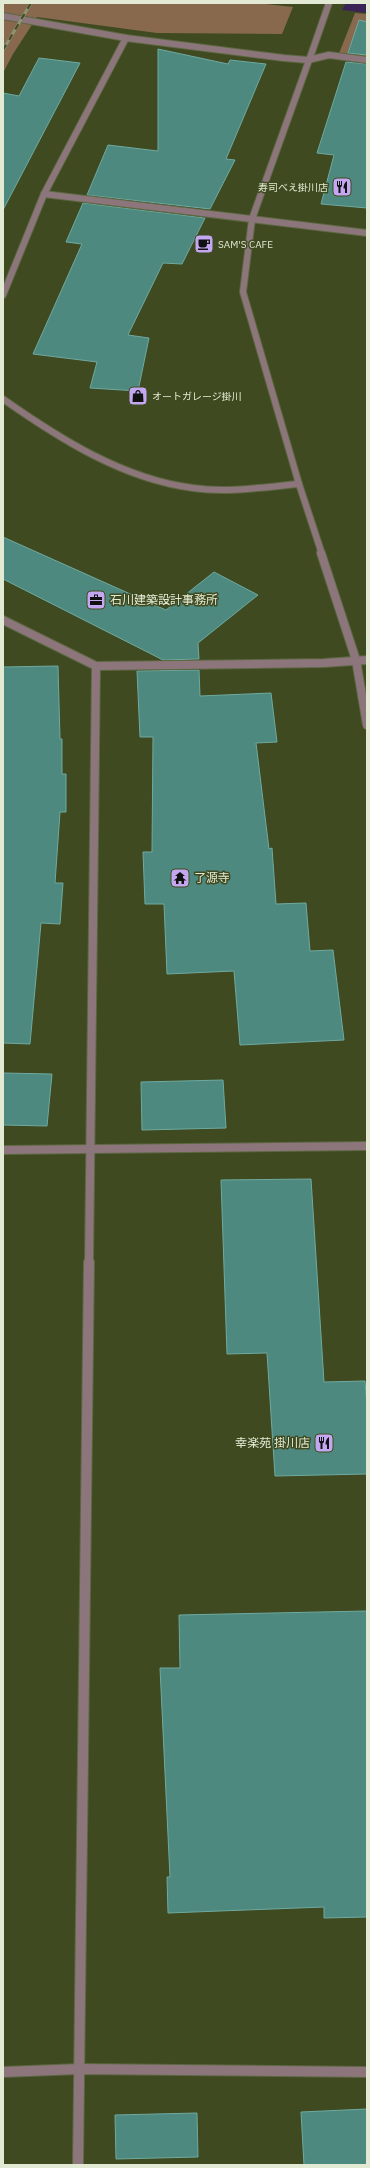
<svg xmlns="http://www.w3.org/2000/svg" width="370" height="2168" viewBox="0 0 370 2168" font-family="'IBM Plex Sans','Noto Sans JP',sans-serif">
<rect width="100%" height="100%" fill="#3f4a21"/>
<g fill="#88694e">
<path d="M3,3H257L293,7L282,34L157,33L37,17L13,54L3,73Z"/>
<path d="M355,13L367,14V58L338,56Z"/>
</g>
<path fill="#3a2456" d="M346,3H367V13L342,10Z"/>
<g fill="#4e897f" stroke="#6faaa0">
<path d="M359,20L367,22V55L348,53Z"/>
<path d="M158,49L228,64L230,60L266,64L226,159L235,160L210,209L87,195L108,145L158,151Z"/>
<path d="M39,58L80,63L3,210V93L19,96Z"/>
<path d="M346,62L367,64V208L321,204L334,155L317,153Z"/>
<path d="M83,203L205,218L182,264L163,263L128,335L149,338L138,391L90,388L97,362L33,354L82,244L66,242Z"/>
<path d="M3,537L166,610L214,572L258,595L198,643L199,659L163,660L3,579Z"/>
<path d="M58,666L60,739H62V774H66V812H60L55,883H63L60,924L41,923L30,1044L3,1043V667Z"/>
<path d="M199,670L200,696L271,693L277,742L256,743L269,849L272,848L276,904L306,903L310,951L333,950L344,1040L240,1045L234,971L167,974L164,904H145L143,852H152L153,737H140L137,671Z"/>
<path d="M3,1073L52,1074L47,1126L3,1125Z"/>
<path d="M223,1080L226,1128L142,1130L141,1082Z"/>
<path d="M311,1179L324,1382L365,1381L367,1405V1474L275,1476L267,1353L227,1354L221,1180Z"/>
<path d="M367,1611V1917L324,1918V1907L168,1913L167,1877H170L160,1668H180L179,1615Z"/>
<path d="M367,2109V2165H304L301,2112Z"/>
<path d="M197,2113L198,2157L116,2159L115,2115Z"/>
</g>
<g fill="none" stroke-linecap="round" stroke-linejoin="round">
<defs>
<g id="minor-far2">
<path d="M3,16L126,38L284,58L308,60L329,55L367,60"/>
<path d="M44,194L367,233"/>
<path d="M3,295L44,194L126,38"/>
</g>
<g id="minor-far1">
<path d="M3,620L96,666L324,663L367,660"/>
<path d="M89,1263L96,666"/>
</g>
<g id="minor">
<path d="M3,2072L80,2069L367,2072"/>
<path d="M78,2165L89,1262"/>
</g>
<g id="tertiary-far1">
<path d="M313,49L252,219L243,292L299,484L322,554"/>
<path d="M3,399C60,439 123,479 193,488C228,493 264,487 299,484"/>
</g>
<g id="tertiary">
<path d="M321,553L356,660L367,725"/>
<path d="M3,1150L367,1146"/>
</g>
</defs>
<use href="#minor-far2" stroke="#5c6741" stroke-width="8"/>
<use href="#minor-far1" stroke="#5c6741" stroke-width="10"/>
<use href="#minor" stroke="#5c6741" stroke-width="12"/>
<use href="#tertiary-far1" stroke="#5c6741" stroke-width="8"/>
<use href="#tertiary" stroke="#5c6741" stroke-width="10"/>
<use href="#minor-far2" stroke="#8c767b" stroke-width="6"/>
<use href="#minor-far1" stroke="#8c767b" stroke-width="8"/>
<use href="#minor" stroke="#8c767b" stroke-width="10"/>
<use href="#tertiary-far1" stroke="#8c767b" stroke-width="6"/>
<use href="#tertiary" stroke="#8c767b" stroke-width="8"/>
<defs>
<path id="rail" d="M3,50L31,3"/>
</defs>
<use href="#rail" stroke="#8b9474" stroke-width="3"/>
<use href="#rail" stroke="#3f4a21" stroke-width="2" stroke-dasharray="6" stroke-linecap="butt"/>
<defs>
<path id="tertiary-bridge" d="M313,49L329,3"/>
</defs>
<use href="#tertiary-bridge" stroke="#5c6741" stroke-width="8" stroke-linecap="butt"/>
<use href="#tertiary-bridge" stroke="#8c767b" stroke-width="6"/>
</g>
<defs>
<symbol id="restaurant-square" viewBox="-11 -11 22 22"><rect x="-9" y="-9" width="18" height="18" rx="4" fill="#c4a7f1" stroke="#3f4a21"/><path d="M-5-6h1v4h1v-4h1v4h1v-4h1v5L-1.5 .5V6h-2V.5L-5-1ZM5-6V6H3V1.5H1.5Q1.5-4 5-6Z" fill="#111"/></symbol>
<symbol id="cafe-square" viewBox="-11 -11 22 22"><rect x="-9" y="-9" width="18" height="18" rx="4" fill="#c4a7f1" stroke="#3f4a21"/><path d="M-5.5-4.5H6V0H3Q3 3.5 0 3.5H-2.5Q-5.5 3.5-5.5 0ZM3-3.2v2h1.7v-2ZM-6 4.5H4V6H-6Z" fill="#111"/></symbol>
<symbol id="shop-square" viewBox="-11 -11 22 22"><rect x="-9" y="-9" width="18" height="18" rx="4" fill="#c4a7f1" stroke="#3f4a21"/><path d="M-5-2.5h2.3a2.7 3.5 0 0 1 5.4 0H5L5.5 6h-11ZM-1.5-2.5h3a1.5 2.3 0 0 0-3 0Z" fill="#111"/></symbol>
<symbol id="office-square" viewBox="-11 -11 22 22"><rect x="-9" y="-9" width="18" height="18" rx="4" fill="#c4a7f1" stroke="#3f4a21"/><path d="M-6-3h4V-5.5h4V-3h4V5H-6ZM-1-4.5V-3h2v-1.5ZM-6 0V1H6V0Z" fill="#111"/></symbol>
<symbol id="temple-square" viewBox="-11 -11 22 22"><rect x="-9" y="-9" width="18" height="18" rx="4" fill="#c4a7f1" stroke="#3f4a21"/><path d="M0-6L5-2H3V0L6.5 2.5H4V6H1.5V3h-3V6H-4V2.5H-6.5L-3 0V-2H-5Z" fill="#111"/></symbol>
</defs>
<g fill-rule="evenodd">
<use href="#restaurant-square" x="331" y="176" width="22" height="22"/>
<use href="#cafe-square" x="193" y="233" width="22" height="22"/>
<use href="#shop-square" x="127" y="385" width="22" height="22"/>
<use href="#office-square" x="85" y="589" width="22" height="22"/>
<use href="#temple-square" x="169" y="867" width="22" height="22"/>
<use href="#restaurant-square" x="313" y="1432" width="22" height="22"/>
</g>
<g text-anchor="middle" stroke-width="3" stroke-linejoin="round" paint-order="stroke">
<g font-size="10" fill="#e2ead3" stroke="#3f4a21" text-anchor="start">
<text x="328" y="191" text-anchor="end">寿司べえ掛川店</text>
<text x="218" y="248">SAM'S CAFE</text>
<text x="152" y="400">オートガレージ掛川</text>
</g>
<g font-size="12" fill="#e2ead3" stroke="#3f4a21" text-anchor="start">
<text x="110" y="604">石川建築設計事務所</text>
<text x="194" y="882">了源寺</text>
<text x="310" y="1447" text-anchor="end">幸楽苑 掛川店</text>
</g>
</g>
<rect width="370" height="2168" fill="none" stroke="#e2ead3" stroke-width="8"/>
</svg>
